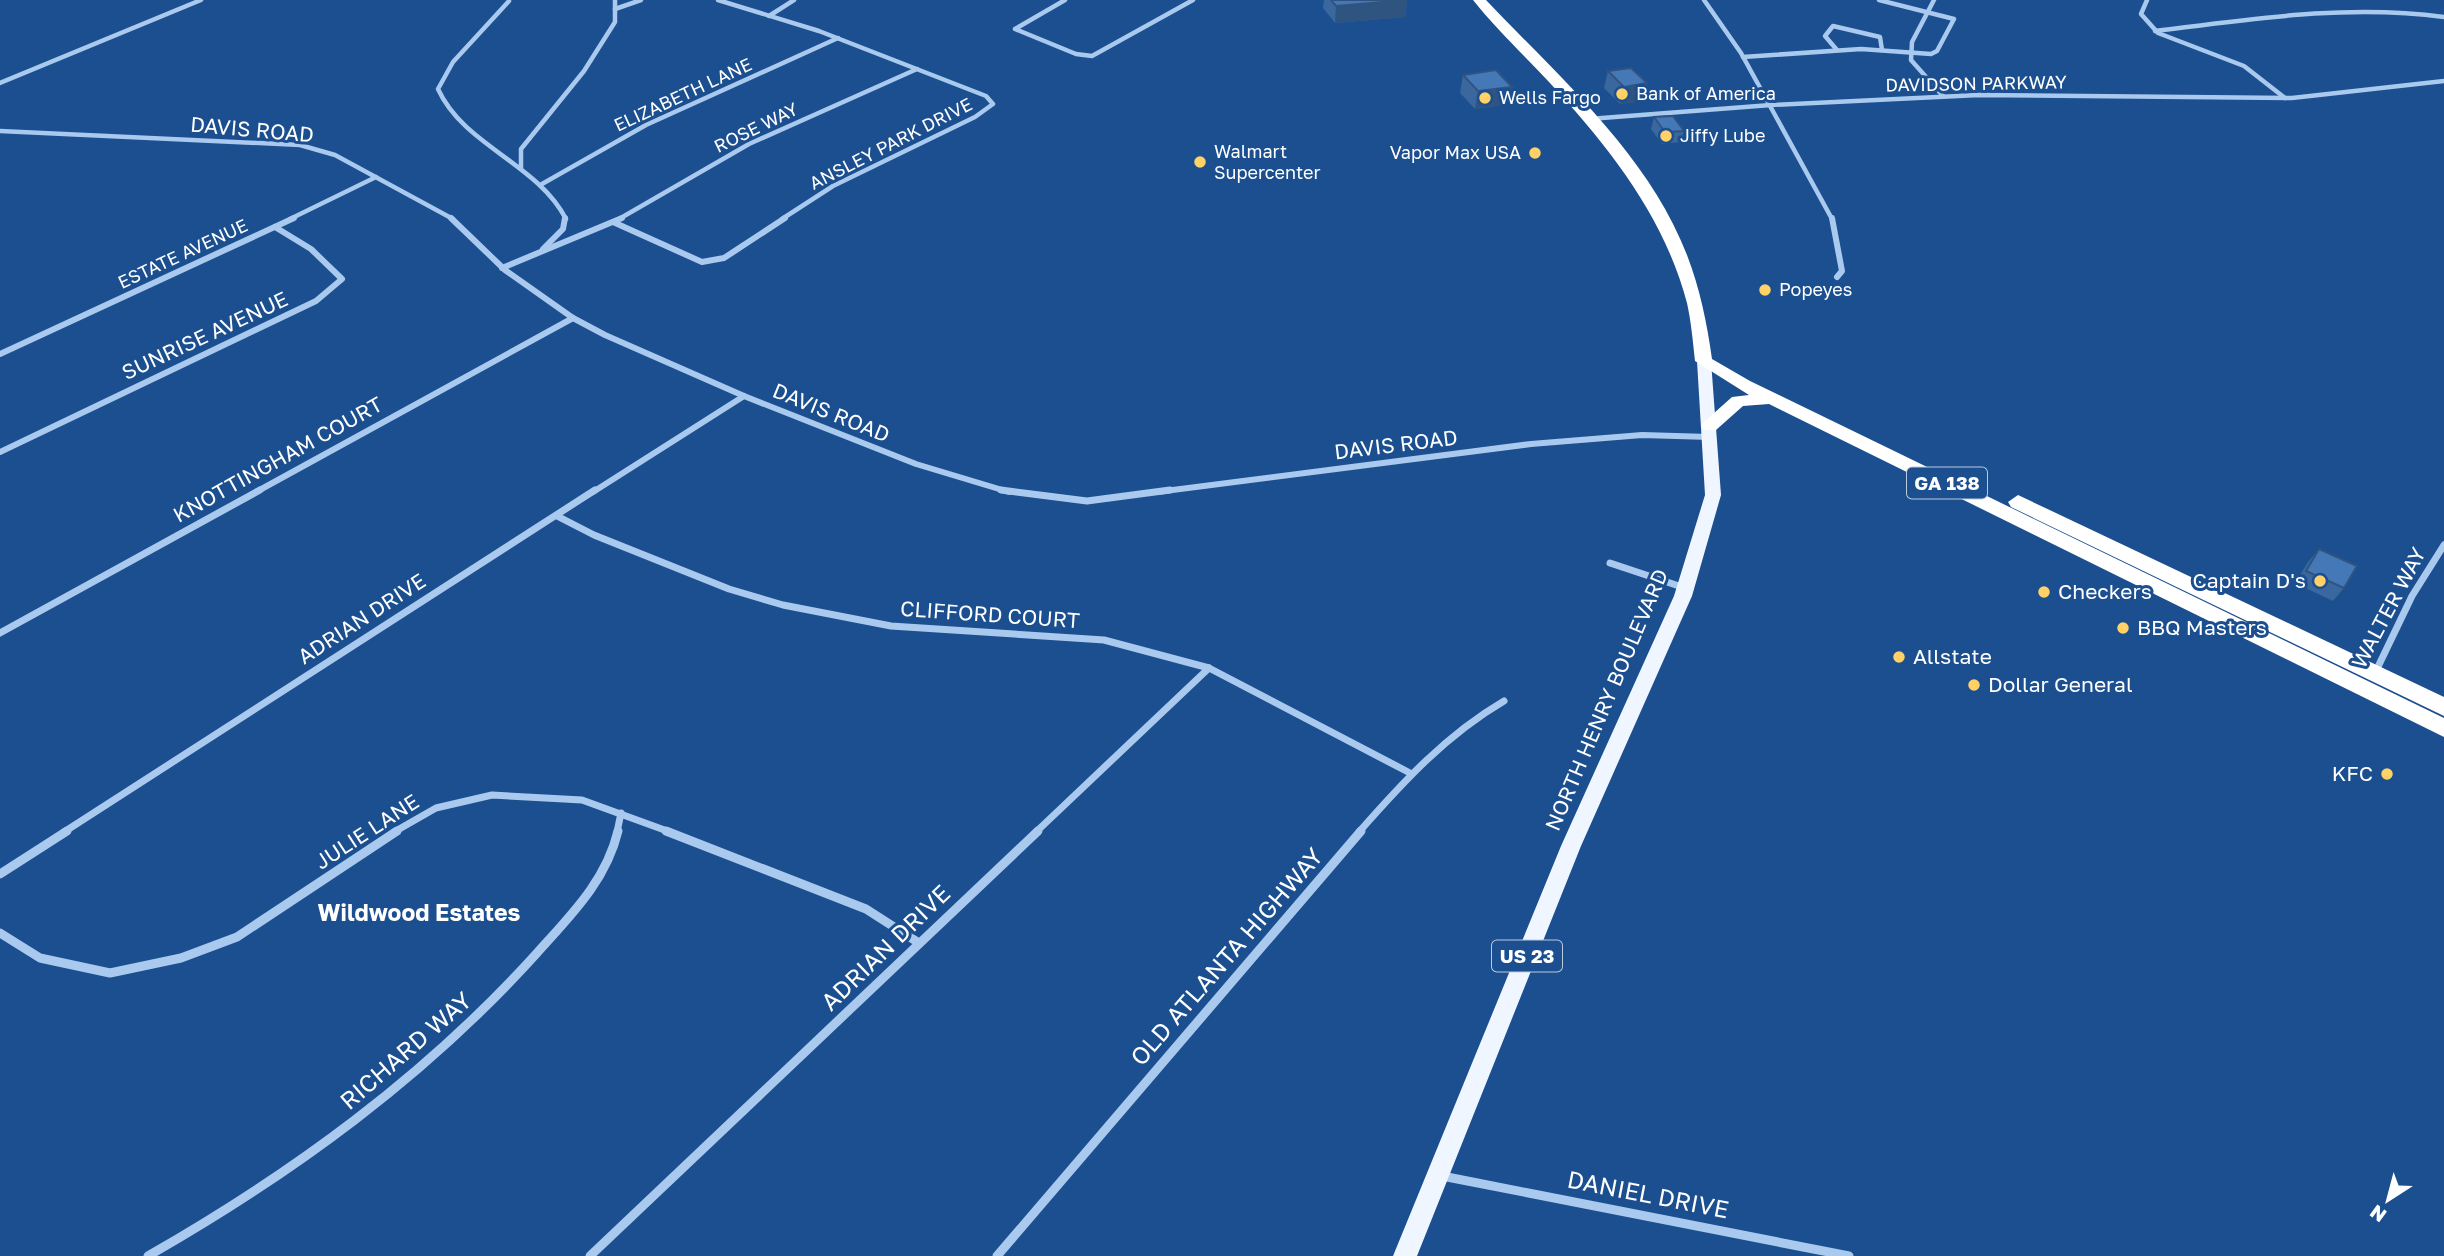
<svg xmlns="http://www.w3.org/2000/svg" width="2444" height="1256" viewBox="0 0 2444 1256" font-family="'Golos Text',sans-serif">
<rect width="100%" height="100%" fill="#1b4f8f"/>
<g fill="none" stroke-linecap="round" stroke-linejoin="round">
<g stroke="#a9c9ee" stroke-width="4.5">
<path d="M718,0L819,31L986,96L993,104L975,117L833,186L782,219"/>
<path d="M1065,0L1015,29L1076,54L1092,56L1193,0"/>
<path d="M1704,0L1741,53L1832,219"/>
<path d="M1934,0L1912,42L1911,60L1943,96"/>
<path d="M2147,0L2141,14L2158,33L2244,66L2285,98"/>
<path d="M509,1L453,62L438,89C464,146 537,163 566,219"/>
<path d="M615,9L641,0"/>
<path d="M769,16L794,0"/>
<path d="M2155,31C2252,19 2347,4 2444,17"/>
<path d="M1837,50L1825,36L1833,26L1880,37L1882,50"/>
<path d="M1743,57L1861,49L1931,54L1937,51L1954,19L1879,0"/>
<path d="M0,83L201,0"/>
<path d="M1589,119L1771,105L1979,95L2292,98L2444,81"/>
<path d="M0,131L300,145L335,155L453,219"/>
<path d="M521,168V149L584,71L615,22V0"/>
<path d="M542,184L646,125L838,38"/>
<path d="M290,219L376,177"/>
<path d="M619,219L749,144L917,69"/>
</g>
<g stroke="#a9c9ee" stroke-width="6">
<path d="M451,218L505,270L573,318L605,335L744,396L916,464L1009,492"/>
<path d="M1832,218L1842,271L1837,277"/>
<path d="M613,222L702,262L724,258L785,218"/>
<path d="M543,249L563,229L565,218"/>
<path d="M502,268L622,218"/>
<path d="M0,354L294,218"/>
<path d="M0,452L316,301L342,279L311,249L275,227"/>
<path d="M256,492L573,318"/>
<path d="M593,492L744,396"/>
<path d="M1157,492L1531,444L1642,435L1710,437"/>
</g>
<g stroke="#a9c9ee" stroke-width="7">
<path d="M1001,490L1087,501L1170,490"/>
<path d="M557,516L594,535L729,589L783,605L891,626L1104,640L1209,668L1410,773"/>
<path d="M1610,563L1685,588"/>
<path d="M0,633L260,490"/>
<path d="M2375,673L2412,596L2444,545"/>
<path d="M64,832L595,490"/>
<path d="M394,832L436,808L492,795L582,800L670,832"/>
<path d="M617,832L621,813"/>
<path d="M1036,832L1209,668"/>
<path d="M1359,832C1403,782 1446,735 1504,701"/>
</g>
<g stroke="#a9c9ee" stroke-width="9">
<path d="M666,831L866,909L919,943"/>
<path d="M0,874L67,831"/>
<path d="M0,933L40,958L110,973L181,958L237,937L397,831"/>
<path d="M1442,1176L1849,1256"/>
<path d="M148,1256C293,1173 425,1077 537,953C571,915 606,881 618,831"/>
<path d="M590,1256L1038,831"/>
<path d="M997,1256L1361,831"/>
</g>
<path fill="#f0f6ff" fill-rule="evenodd" d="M1704,357L1711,361L1721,495L1692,596L1581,846L1417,1256H1393L1561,846L1674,596L1705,495L1697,361Z"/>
<g fill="#fff" fill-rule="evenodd">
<path d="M1473,0H1486C1558,76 1648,154 1687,255C1700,289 1707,323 1712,359L1750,381L2444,718V737L1769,404L1743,406L1716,430H1704L1701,426L1704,422L1732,397L1749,395L1695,361C1693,342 1691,321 1687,303C1664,216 1609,147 1549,82C1524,55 1496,29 1473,0Z"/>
<path d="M2018,495L2444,697V716L2011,507L2008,502Z"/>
</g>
</g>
<g fill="#3a679d">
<path d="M1324,0H1407L1405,17L1335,23L1323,8Z"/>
<path d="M1608,71L1647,83L1643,101L1620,104L1604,88Z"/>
<path d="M1463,75L1512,87L1510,104L1475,109L1460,93Z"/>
<path d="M1654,117L1684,131L1681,142L1662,144L1651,129Z"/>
<path d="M2319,549L2344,588L2333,601L2295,583L2308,562Z"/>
</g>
<g fill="#305480">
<path d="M1407,0L1405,17L1335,23L1336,6Z"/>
<path d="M1647,83L1643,101L1620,104L1624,87Z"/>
<path d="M1512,87L1510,104L1475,109L1478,91Z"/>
</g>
<g fill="#4478b7" stroke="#305480" stroke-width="2">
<path d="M1331,0H1406L1336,6Z"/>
<path d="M1631,68L1647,83L1624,87L1608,71Z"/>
<path d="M1496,70L1512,87L1478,91L1463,75Z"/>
<path d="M1673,116L1684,131L1665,132L1654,117Z"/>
<path d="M2319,549L2357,566L2344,588L2306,571Z"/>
</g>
<g fill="#ffd166" stroke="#1b4f8f" stroke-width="2.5">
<circle cx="1622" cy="94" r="7"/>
<circle cx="1485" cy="98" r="7"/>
<circle cx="1666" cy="136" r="7"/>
<circle cx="1535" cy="153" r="7"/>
<circle cx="1200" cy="162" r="7"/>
<circle cx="1765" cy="290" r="7"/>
<circle cx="2320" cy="581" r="7"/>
<circle cx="2044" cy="592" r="7"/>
<circle cx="2123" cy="628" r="7"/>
<circle cx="1899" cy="657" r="7"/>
<circle cx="1974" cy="685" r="7"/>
<circle cx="2387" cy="774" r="7"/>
</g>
<g text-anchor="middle" stroke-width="6" stroke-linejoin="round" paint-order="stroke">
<g font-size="18" fill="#fff" stroke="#1b4f8f">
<text transform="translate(1976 84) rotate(-1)" y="6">DAVIDSON PARKWAY</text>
<text transform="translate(683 95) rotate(-25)" y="6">ELIZABETH LANE</text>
<text transform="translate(756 128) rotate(-26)" y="6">ROSE WAY</text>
<text transform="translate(891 144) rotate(-27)" y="6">ANSLEY PARK DRIVE</text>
<text transform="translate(183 254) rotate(-25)" y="6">ESTATE AVENUE</text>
</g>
<g font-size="18" fill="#fff" stroke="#1b4f8f" text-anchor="start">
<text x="1636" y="100">Bank of America</text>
<text x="1499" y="104">Wells Fargo</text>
<text x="1680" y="142">Jiffy Lube</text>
<text x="1214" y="158">Walmart<tspan x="1214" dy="21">Supercenter</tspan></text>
<text x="1521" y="159" text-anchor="end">Vapor Max USA</text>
<text x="1779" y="296">Popeyes</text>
</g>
<g fill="#1b4f8f" stroke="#bbcadd" stroke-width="2">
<rect x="1907" y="467.5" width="80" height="31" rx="5"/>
<rect x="1492" y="940.5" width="70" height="31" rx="5"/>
</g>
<g font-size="19" font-weight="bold" fill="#fff">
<text x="1947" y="490">GA 138</text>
<text x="1527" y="963">US 23</text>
</g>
<g font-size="21" fill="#fff" stroke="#1b4f8f">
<text transform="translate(252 130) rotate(5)" y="7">DAVIS ROAD</text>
<text transform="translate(205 336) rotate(-25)" y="7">SUNRISE AVENUE</text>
<text transform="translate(831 413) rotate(22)" y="7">DAVIS ROAD</text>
<text transform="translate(1396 445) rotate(-7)" y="7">DAVIS ROAD</text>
<text transform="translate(278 460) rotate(-29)" y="7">KNOTTINGHAM COURT</text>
<text transform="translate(2389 608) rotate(-62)" y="7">WALTER WAY</text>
<text transform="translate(990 615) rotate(4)" y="7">CLIFFORD COURT</text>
<text transform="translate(362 619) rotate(-33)" y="7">ADRIAN DRIVE</text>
<text transform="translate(1607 700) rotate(-67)" y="7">NORTH HENRY BOULEVARD</text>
<text transform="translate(367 832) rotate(-33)" y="7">JULIE LANE</text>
</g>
<g font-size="21" fill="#fff" stroke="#1b4f8f" text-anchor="start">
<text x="2306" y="588" text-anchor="end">Captain D's</text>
<text x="2058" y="599">Checkers</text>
<text x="2137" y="635">BBQ Masters</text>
<text x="1913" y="664">Allstate</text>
<text x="1988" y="692">Dollar General</text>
<text x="2373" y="781" text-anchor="end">KFC</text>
</g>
<g font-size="23" font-weight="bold" fill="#fff" stroke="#1b4f8f">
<text x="419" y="921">Wildwood Estates</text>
</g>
<g font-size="24" fill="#fff" stroke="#1b4f8f">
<text transform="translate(886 948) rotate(-44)" y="8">ADRIAN DRIVE</text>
<text transform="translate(1227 957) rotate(-49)" y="8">OLD ATLANTA HIGHWAY</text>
<text transform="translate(406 1051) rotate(-41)" y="8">RICHARD WAY</text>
<text transform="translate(1648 1195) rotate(11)" y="8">DANIEL DRIVE</text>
</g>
</g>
<g transform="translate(2388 1200) rotate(216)" stroke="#1b4f8f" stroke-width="5" paint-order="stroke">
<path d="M0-5L12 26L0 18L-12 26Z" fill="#ffffff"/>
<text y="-10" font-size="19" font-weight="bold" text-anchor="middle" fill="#ffffff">N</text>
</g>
</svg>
